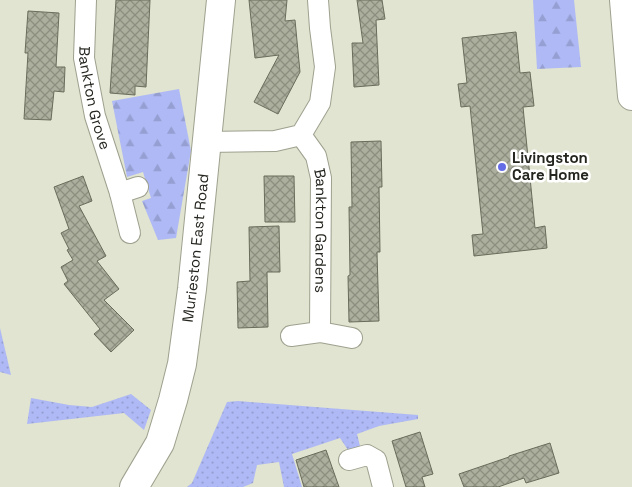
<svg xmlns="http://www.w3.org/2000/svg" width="632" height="487" viewBox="0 0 632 487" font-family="'Space Grotesk',sans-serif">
<defs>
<pattern id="grass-dots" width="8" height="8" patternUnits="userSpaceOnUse" patternTransform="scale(1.25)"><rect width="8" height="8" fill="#afb9f5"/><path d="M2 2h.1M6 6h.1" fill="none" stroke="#969fd2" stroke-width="1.8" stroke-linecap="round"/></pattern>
<pattern id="forest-firs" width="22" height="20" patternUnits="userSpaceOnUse" patternTransform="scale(1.25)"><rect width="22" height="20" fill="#afb9f5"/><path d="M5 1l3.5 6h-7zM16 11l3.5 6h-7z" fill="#969fd2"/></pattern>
<pattern id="building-cross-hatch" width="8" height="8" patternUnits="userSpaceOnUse" patternTransform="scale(1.25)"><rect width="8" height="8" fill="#acaf9d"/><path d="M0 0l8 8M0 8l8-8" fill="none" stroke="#8c8e7f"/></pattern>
</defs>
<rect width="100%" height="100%" fill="#e0e4d0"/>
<g fill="url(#grass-dots)">
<path d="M0,328L11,375L0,372Z"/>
<path d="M131,394L151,410L144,430L124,413L27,424L31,398L69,405L92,407Z"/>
<path d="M238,401L418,415V419L379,426L357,434L360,446L348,450L340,438L292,454L302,487H284L279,462L257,465L253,483L243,487H187L192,483L227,402Z"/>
</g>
<g fill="url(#forest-firs)">
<path d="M533,0H574L581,67L537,69Z"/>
<path d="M179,89L191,151L176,238L158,240L142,201L151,198L143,172L127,177L112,101Z"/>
</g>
<g fill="url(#building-cross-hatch)" stroke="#696c5b">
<path d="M116,0H150L146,87L135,86V95L110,93Z"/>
<path d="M249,0H287L285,21L295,20L300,72L278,114L254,102L279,55L255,58Z"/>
<path d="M357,0H382L385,19L376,20L379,85L354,87L352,43H363Z"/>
<path d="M28,11L59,13L56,67H65L64,92L54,91L51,120L24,119L28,53H25Z"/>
<path d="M516,32L520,73L530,72L534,106L523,107L535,228L545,226L547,248L474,256L472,235L483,234L470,106L461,107L458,84L467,83L462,38Z"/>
<path d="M381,141L382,187H379L380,252H377L379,321L349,322L348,276L350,275L349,207H352L351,142Z"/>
<path d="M83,176L92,201L79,206L106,256L97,261L119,289L104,300L134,330L111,352L94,334L100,329L64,284L68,281L61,267L73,260L67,250L69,249L61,233L69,229L54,187Z"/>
<path d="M264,176H294L295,222H265Z"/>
<path d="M279,226L280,272H267L268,327L238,328L237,282L250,281L249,227Z"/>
<path d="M420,432L433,474L422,477L425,487H406L392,441Z"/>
<path d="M550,443L559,473L526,483L524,478L498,487H464L459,474L509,457V456Z"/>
<path d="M326,450L339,487H304L296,460Z"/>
</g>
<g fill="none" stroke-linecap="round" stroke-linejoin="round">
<defs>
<g id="street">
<path id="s1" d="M86,0L84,58L95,116L120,193L138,187"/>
<path id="s2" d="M301,135L316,156L321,178L320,332L352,338"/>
<path d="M206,142L275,141L301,135L320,103L325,67L320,28L318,0"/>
<path d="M120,193L130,233"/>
<path d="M291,336L320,332"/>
<path d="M349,460L367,455L376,460L383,487"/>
</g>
<g id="secondary">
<path id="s3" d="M134,487L160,443L173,400L182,364L192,289L221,0"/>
</g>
<path id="primary" d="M624,0L632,96"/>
</defs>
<use href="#street" stroke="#9da18e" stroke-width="22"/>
<use href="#secondary" stroke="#9da18e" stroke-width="30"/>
<use href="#primary" stroke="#9da18e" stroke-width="30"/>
<use href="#street" stroke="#fff" stroke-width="20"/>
<use href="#secondary" stroke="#fff" stroke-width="28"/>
<use href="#primary" stroke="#fff" stroke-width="28"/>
</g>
<circle fill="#656de6" stroke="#fff" stroke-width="2" cx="502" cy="167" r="5"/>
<g text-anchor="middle" stroke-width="5" stroke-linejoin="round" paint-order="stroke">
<g font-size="15" fill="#24251e" stroke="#fff">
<text dy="5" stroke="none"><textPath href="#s1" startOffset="99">Bankton Grove</textPath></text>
<text dy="5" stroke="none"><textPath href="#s2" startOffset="101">Bankton Gardens</textPath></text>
<text dy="5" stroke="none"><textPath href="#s3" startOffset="250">Murieston East Road</textPath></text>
</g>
<g font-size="15" font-weight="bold" fill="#24251e" stroke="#fff" text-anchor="start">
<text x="512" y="163">Livingston<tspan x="512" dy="17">Care Home</tspan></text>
</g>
</g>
</svg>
